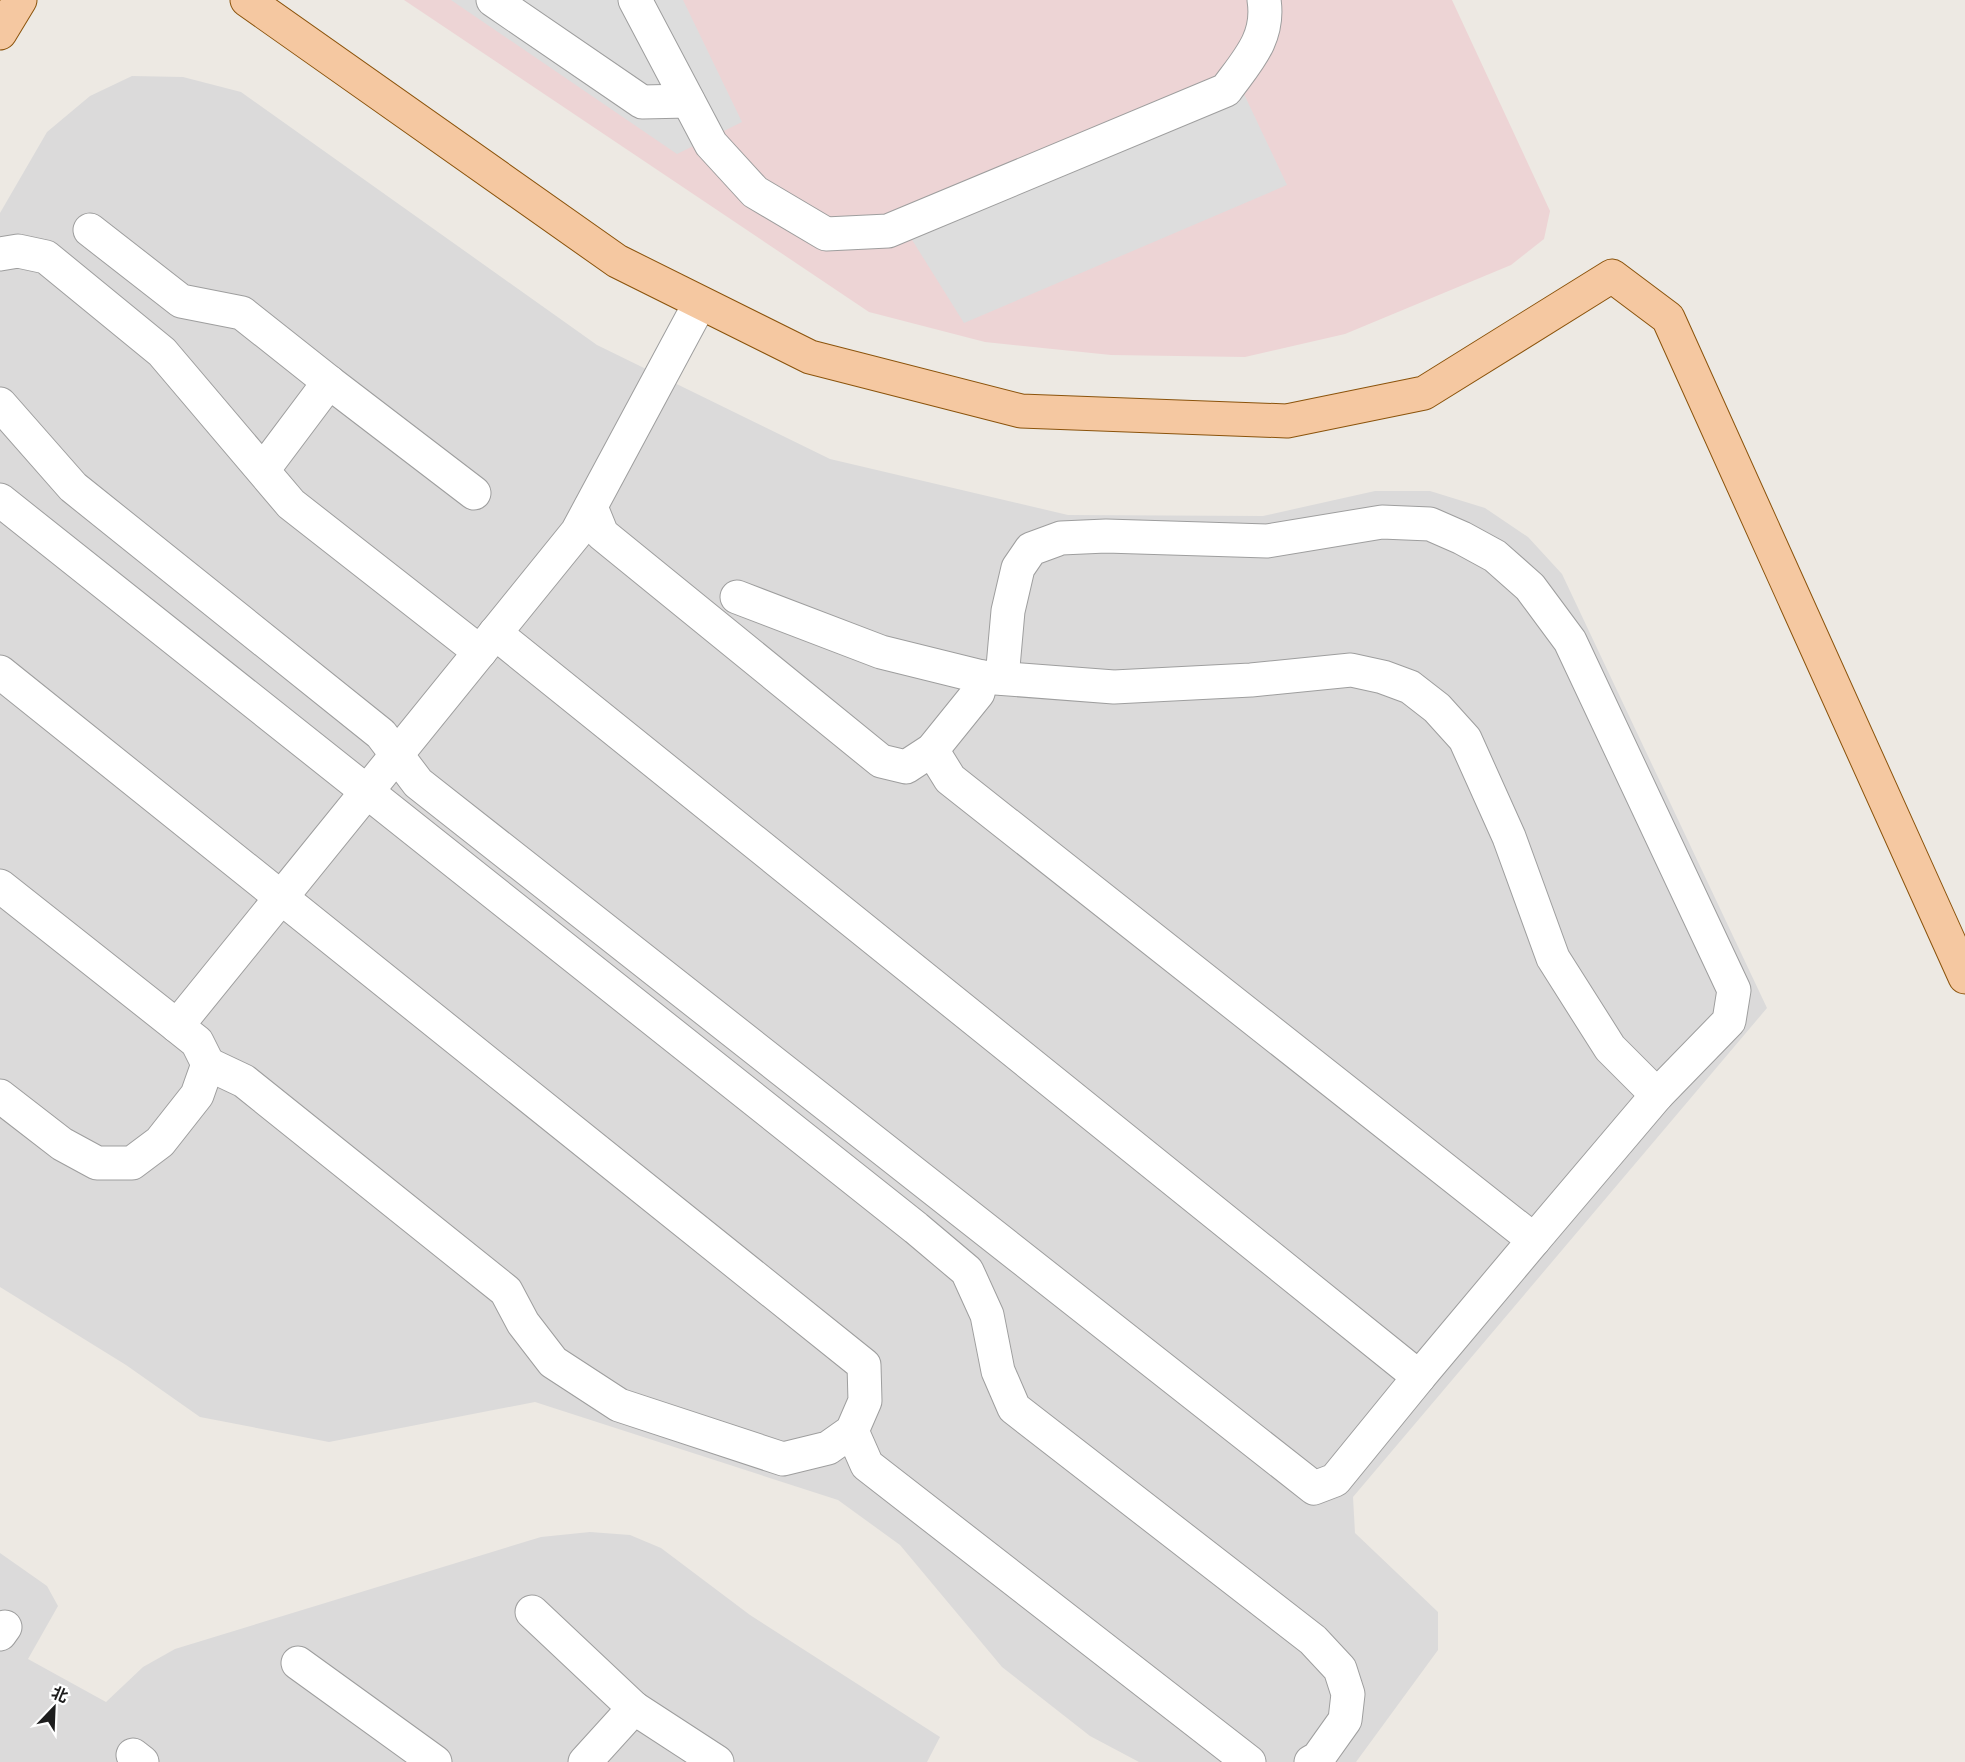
<svg xmlns="http://www.w3.org/2000/svg" width="1965" height="1762" viewBox="0 0 1965 1762" font-family="Helvetica,'Noto Sans SC',sans-serif">
<rect width="100%" height="100%" fill="#ede9e3"/>
<g fill="#dbdada">
<path d="M132,76L183,77L241,92L597,345L830,459L1068,515L1263,516L1375,491H1430L1485,508L1528,537L1562,574L1767,1008L1353,1497L1355,1533L1438,1612V1650L1356,1762H1139L1090,1736L1002,1667L900,1545L838,1500L535,1402L329,1442L200,1417L126,1365L0,1287V213L47,132L90,96Z"/>
<path d="M590,1532L630,1535L661,1548L750,1615L940,1737L927,1762H0V1553L47,1586L58,1606L28,1659L106,1702L143,1667L175,1649L541,1537Z"/>
</g>
<path fill="#edd4d5" d="M404,0H1452L1550,211L1544,239L1511,265L1345,334L1245,357L1111,355L985,342L869,312Z"/>
<g fill="#ddd">
<path d="M451,0H683L742,122L677,154Z"/>
<path d="M1243,92L1287,185L964,323L909,235Z"/>
</g>
<g fill="none" stroke-linecap="round" stroke-linejoin="round">
<defs>
<g id="minor">
<path d="M493,0L642,102L688,101"/>
<path d="M635,0L711,144L755,192L826,234L888,231L1226,90C1247,61 1270,38 1264,0"/>
<path d="M90,230L181,301L242,313L329,382"/>
<path d="M0,254L18,251L46,257L162,352L291,504L480,652"/>
<path d="M0,404L73,487L381,734L418,783L1314,1488L1335,1480L1419,1377"/>
<path d="M263,470L329,382L474,493"/>
<path d="M0,500L916,1228L967,1271L987,1315L998,1371L1014,1408L1313,1640L1340,1669L1348,1694L1345,1720L1318,1758L1311,1762"/>
<path d="M591,507L602,534L881,761L906,767L932,750L978,693L982,677L881,652L737,597"/>
<path d="M495,633L1419,1377L1534,1240L950,779L932,750"/>
<path d="M0,672L864,1365L865,1401L852,1431L828,1448L783,1459L619,1405L553,1362L523,1323L506,1291L244,1081L208,1064"/>
<path d="M982,677L1114,687L1251,680L1351,670L1383,677L1410,687L1437,708L1465,739L1509,837L1553,958L1610,1048L1657,1095"/>
<path d="M1002,678L1008,611L1018,568L1031,549L1061,538L1106,536L1267,541L1382,522L1430,524L1462,538L1495,556L1530,587L1570,641L1734,990L1729,1021L1657,1095L1534,1240"/>
<path d="M0,886L177,1026L577,532L700,303"/>
<path d="M0,1096L62,1144L97,1163H132L160,1142L197,1095L208,1064L197,1042L177,1026"/>
<path d="M852,1431L867,1465L1249,1762"/>
<path d="M532,1612L634,1708"/>
<path d="M0,1634L5,1627"/>
<path d="M298,1663L435,1762"/>
<path d="M133,1755L142,1762"/>
<path d="M585,1762L634,1708L717,1762"/>
</g>
<g id="major">
<path d="M247,0L617,261L810,357L1021,411L1287,421L1424,393L1612,276L1668,318L1965,977"/>
<path d="M0,33L20,0"/>
</g>
</defs>
<use href="#minor" stroke="#9e9e9e" stroke-width="35"/>
<use href="#major" stroke="#8b530b" stroke-width="35"/>
<use href="#minor" stroke="#fff" stroke-width="33"/>
<use href="#major" stroke="#f5c8a1" stroke-width="33"/>
</g>
<g transform="translate(54 1708) rotate(23)" stroke="#ffffff" stroke-width="4.5" paint-order="stroke">
<path d="M0-4.5L10 22L0 15L-10 22Z" fill="#1d1d1d"/>
<text y="-9" font-size="16" font-weight="bold" text-anchor="middle" fill="#1d1d1d">北</text>
</g>
</svg>
